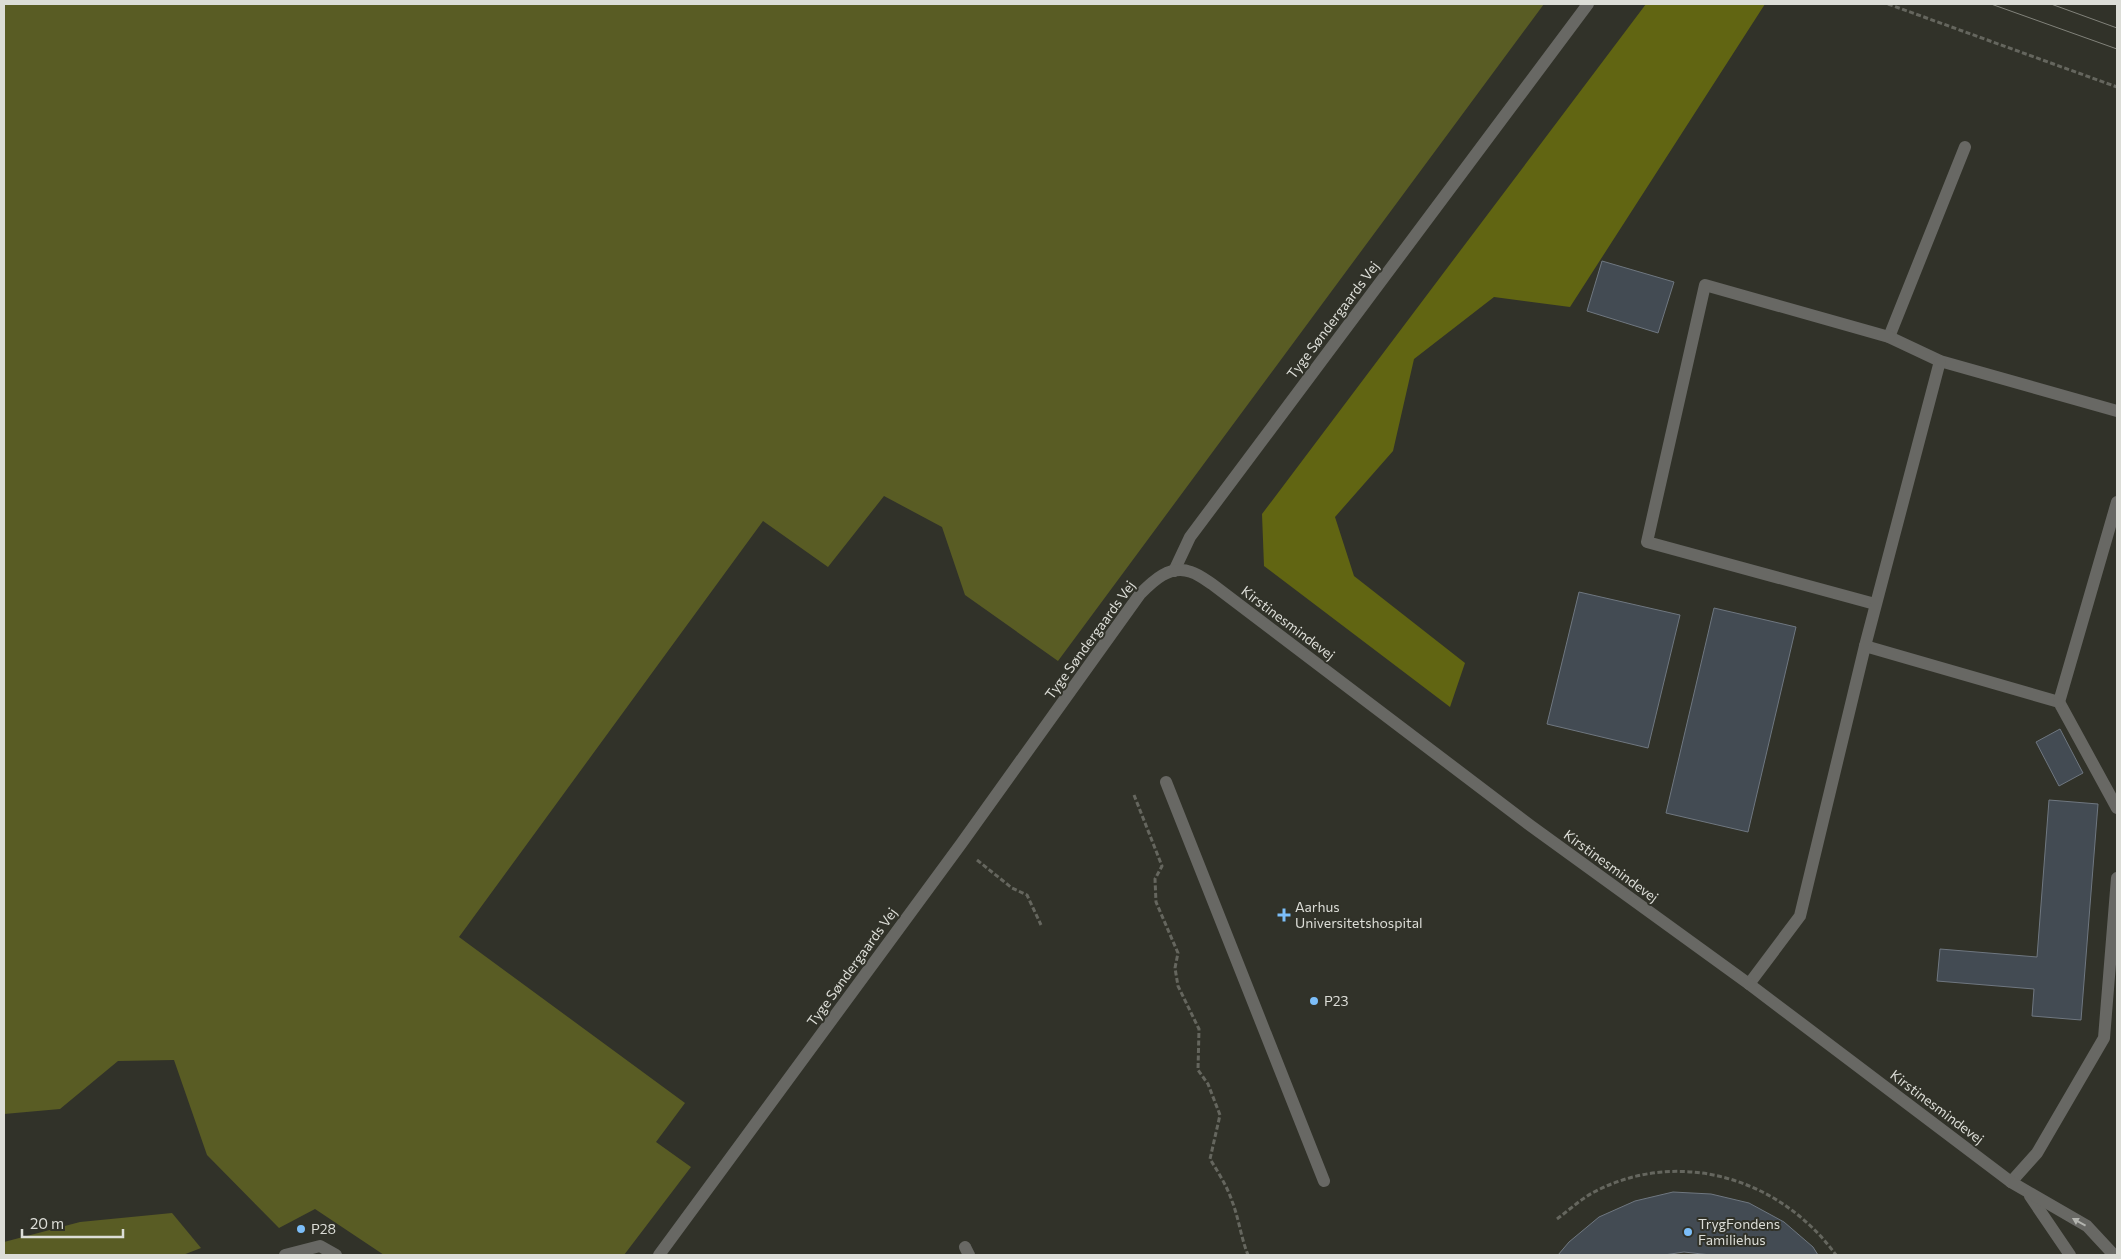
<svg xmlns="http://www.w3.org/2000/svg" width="2121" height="1259" viewBox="0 0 2121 1259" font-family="Commissioner,sans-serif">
<rect width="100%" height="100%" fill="#313229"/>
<g fill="#595c24">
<path d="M4,4H1544L1058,661L965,595L942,527L884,496L828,567L763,521L459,937L685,1103L656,1142L691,1167L624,1255H384L315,1209L279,1228L207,1155L174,1060L118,1061L60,1109L4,1114Z"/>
<path d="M172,1213L201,1248L183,1255H4V1242L80,1222Z"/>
</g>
<path fill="#616512" d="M1646,4H1765L1570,307L1494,297L1414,359L1393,451L1335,517L1354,576L1465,663L1450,707L1264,566L1262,514Z"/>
<g fill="#434b53" stroke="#6f7780">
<path d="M1602,261L1674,282L1658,333L1587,311Z"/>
<path d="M1579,592L1680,615L1648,748L1547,724Z"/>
<path d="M1714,608L1796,627L1748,832L1666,813Z"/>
<path d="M2060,729L2083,773L2059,786L2036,742Z"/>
<path d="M2049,800L2098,804L2081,1020L2032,1016L2034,989L1937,981L1940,949L2037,957Z"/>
<path d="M1673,1192L1711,1194L1749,1203L1784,1222L1813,1247L1818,1255H1711L1684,1252L1664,1255H1558L1569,1242L1599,1217L1635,1201Z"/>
</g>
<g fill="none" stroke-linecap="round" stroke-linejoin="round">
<g stroke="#65665e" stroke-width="3" stroke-dasharray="5 2.5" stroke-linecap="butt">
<path d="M1888,4L2117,87"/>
<path d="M1134,795L1162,866L1155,879L1156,902L1178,953L1175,968L1178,986L1199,1029L1198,1070L1208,1084L1220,1115L1210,1159C1218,1172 1227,1186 1232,1201C1239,1219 1241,1238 1248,1255"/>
<path d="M977,860L1012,888L1027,895L1041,925"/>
<path d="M1557,1219C1569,1210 1581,1199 1594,1192C1680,1147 1781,1179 1836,1255"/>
</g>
<g stroke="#686864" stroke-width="12">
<path d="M1889,337L1965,147"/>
<path d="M1174,571L1190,537L1588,4"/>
<path d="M1875,604L1647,542L1705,285L1889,337L1940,361L2117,411"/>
<path d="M1865,646L2059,702L2117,808"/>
<path d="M2059,702L2117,502"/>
<path d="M1166,782L1324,1181"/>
<path d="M1749,984L1800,916L1865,646L1940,361"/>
<path d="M2011,1182L2037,1153L2104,1038L2117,878"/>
<path d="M2030,1196L2070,1255"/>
<path d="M965,1247L969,1255"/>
<path d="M285,1255L320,1246L336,1255"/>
<path d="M659,1255L961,844L1140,594C1153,581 1170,564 1191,572C1198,574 1206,580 1212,584L1531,826L1749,984L2011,1182L2087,1226L2114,1255"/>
</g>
<g stroke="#81827a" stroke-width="1">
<path d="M1991,4L2117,49"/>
<path d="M2051,4L2117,28"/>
</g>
</g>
<defs><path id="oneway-solid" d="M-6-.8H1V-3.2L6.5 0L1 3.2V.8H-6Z" transform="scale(1.25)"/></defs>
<use fill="#b3b4af" href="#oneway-solid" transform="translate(2079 1222) rotate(-151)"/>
<g fill="#7cbef9" stroke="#313229" stroke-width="2">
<path d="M1281.5 907.5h5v5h5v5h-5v5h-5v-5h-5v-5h5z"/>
<circle cx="1314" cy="1001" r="5"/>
<circle cx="301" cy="1229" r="5"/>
<circle cx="1688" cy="1232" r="5"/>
</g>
<g text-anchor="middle" stroke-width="4" stroke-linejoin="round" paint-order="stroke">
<g font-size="14" fill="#dcddd7" stroke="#313229">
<text transform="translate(1333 320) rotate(-53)" y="5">Tyge Søndergaards Vej</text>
<text transform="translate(1288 623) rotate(37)" y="5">Kirstinesmindevej</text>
<text transform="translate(1090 640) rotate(-54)" y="5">Tyge Søndergaards Vej</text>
<text transform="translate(1611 866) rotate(36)" y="5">Kirstinesmindevej</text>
<text transform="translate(852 967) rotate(-54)" y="5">Tyge Søndergaards Vej</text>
<text transform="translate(1937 1107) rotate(37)" y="5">Kirstinesmindevej</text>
</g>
<g font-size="14" fill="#dcddd7" stroke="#313229" text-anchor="start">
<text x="1295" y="912">Aarhus<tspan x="1295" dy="16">Universitetshospital</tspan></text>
<text x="1324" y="1006">P23</text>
<text x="1698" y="1229">TrygFondens<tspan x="1698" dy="16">Familiehus</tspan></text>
<text x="311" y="1234">P28</text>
</g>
</g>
<rect width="2121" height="1259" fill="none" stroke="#dcddd7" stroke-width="10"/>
<path d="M22 1229v8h101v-8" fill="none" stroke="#dcddd7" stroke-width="2.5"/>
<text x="30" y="1229" font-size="15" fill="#dcddd7" stroke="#313229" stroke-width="4" paint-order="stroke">20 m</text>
</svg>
